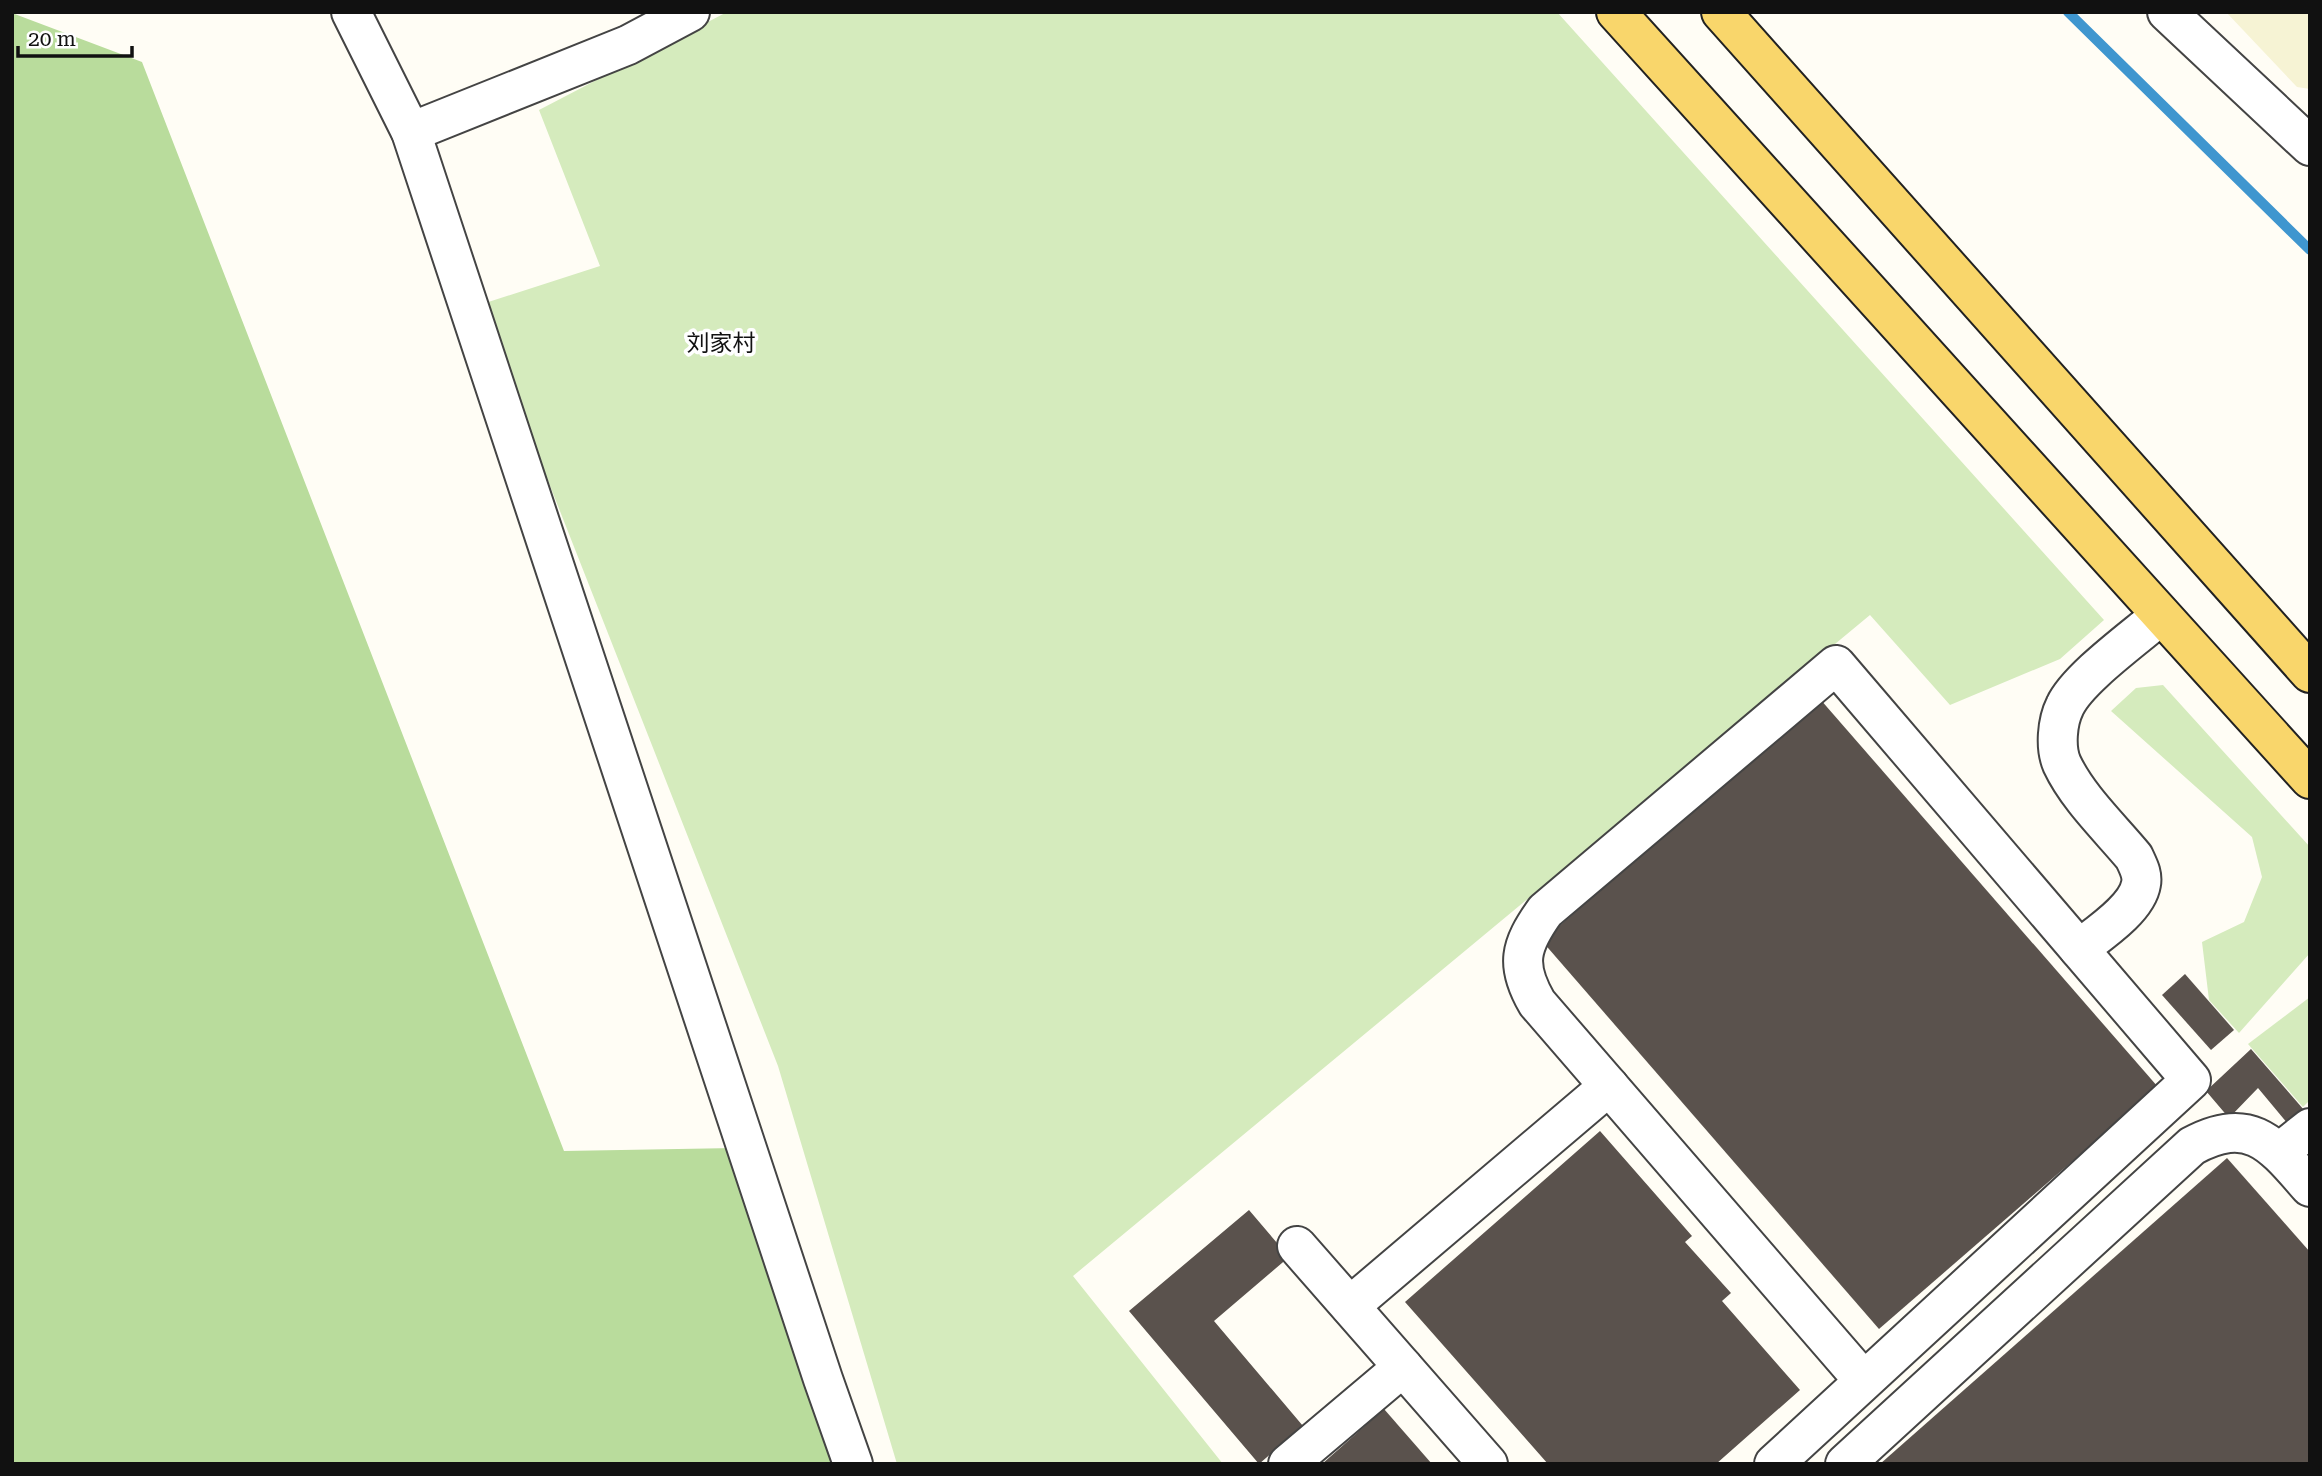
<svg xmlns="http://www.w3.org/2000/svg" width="2322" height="1476" viewBox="0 0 2322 1476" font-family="'Roboto Serif','Noto Sans SC',serif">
<rect width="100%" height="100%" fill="#fffdf5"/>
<path fill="#f6f3d4" d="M2226,12H2310V89L2297,87Z"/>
<g fill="#d5ebbd">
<path d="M727,12H1557L2104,620L2060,659L1950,705L1870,615L1073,1276L1223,1464H897L778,1066L479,305L600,266L539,110Z"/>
<path d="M2163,685L2310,847V953L2239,1033L2209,1000L2202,942L2244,922L2262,877L2252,837L2111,711L2136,688Z"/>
<path d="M2310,997V1100L2303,1107L2248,1044Z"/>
</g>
<path fill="#b9dc9c" d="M12,13L142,62L564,1151L735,1148L833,1464H12Z"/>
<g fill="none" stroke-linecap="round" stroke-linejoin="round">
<path stroke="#3f96cf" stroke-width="10" d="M2068,12L2310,250"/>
</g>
<g fill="#5a524d">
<path d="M1820,699L2158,1087L1879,1329L1542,941Z"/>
<path d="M2185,974L2234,1030L2211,1050L2162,995Z"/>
<path d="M2251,1049L2304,1110L2288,1124L2258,1088L2229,1118L2206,1091Z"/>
<path d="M1600,1131L1692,1236L1685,1242L1731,1293L1722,1301L1800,1390L1716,1464H1548L1405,1302Z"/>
<path d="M2227,1158L2310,1252V1464H1880Z"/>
<path d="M1249,1210L1289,1257L1214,1321L1303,1426L1259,1464L1129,1311Z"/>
<path d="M1384,1409L1432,1464H1322Z"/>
</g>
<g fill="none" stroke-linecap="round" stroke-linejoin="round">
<defs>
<g id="minor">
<path d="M351,12L411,132L823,1379L853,1464"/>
<path d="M2167,12L2310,146"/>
<path d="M411,132L628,45L690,12"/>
<path d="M2079,949C2098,934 2137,909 2141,884C2143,874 2138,866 2134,857C2110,828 2078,798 2062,764C2055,748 2057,722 2065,706C2078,678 2136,637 2161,615"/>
<path d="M2280,1152L2310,1128"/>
<path d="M1297,1246L1488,1464"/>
<path d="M1350,1306L1609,1086"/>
<path d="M1288,1464L1403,1367"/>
<path d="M1774,1464L2191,1080L1836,665L1545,911C1520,946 1515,965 1537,1003L1864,1381"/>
<path d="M1845,1464L2192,1146C2251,1114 2273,1145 2310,1187"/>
</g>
<g id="major">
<path d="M1616,12L2310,779"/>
<path d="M1721,12L2310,673"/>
</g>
</defs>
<use href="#minor" stroke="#444" stroke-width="42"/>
<use href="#major" stroke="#222" stroke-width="42"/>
<use href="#minor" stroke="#fff" stroke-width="38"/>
<use href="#major" stroke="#f9d66b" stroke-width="38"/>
</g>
<g text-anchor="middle" stroke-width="7" stroke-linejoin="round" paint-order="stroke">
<g font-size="23" fill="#111" stroke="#fff">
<text x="721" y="351">刘家村</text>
</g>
</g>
<rect width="2322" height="1476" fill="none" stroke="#111111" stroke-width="28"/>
<path d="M18 46v10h114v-10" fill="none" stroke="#111111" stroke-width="3.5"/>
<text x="28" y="46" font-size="21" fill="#111111" stroke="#ffffff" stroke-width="5" paint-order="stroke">20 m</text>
</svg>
